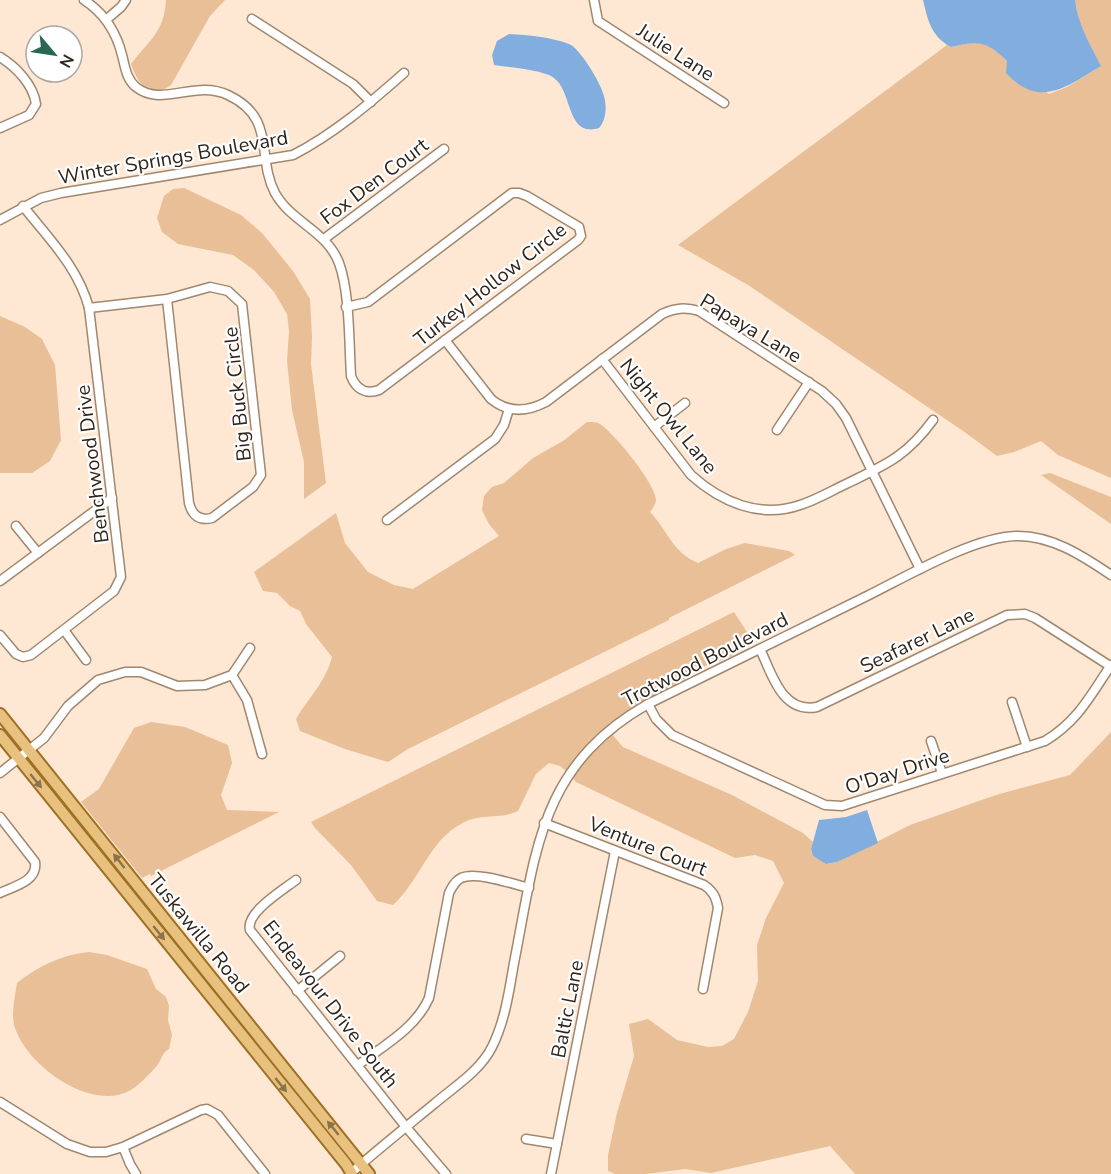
<svg xmlns="http://www.w3.org/2000/svg" width="1111" height="1174" viewBox="0 0 1111 1174" font-family="'Nunito Sans',sans-serif">
<rect width="100%" height="100%" fill="#fee8d3"/>
<g fill="#e8bf96">
<path d="M166,0H225L210,16L171,85L160,92C141,86 138,83 131,64C149,40 164,33 166,0Z"/>
<path d="M1075,0H1111V478L1058,455L1041,441L1014,452L997,456L966,433L748,285L678,245L947,45L951,47L969,43H982L994,48L1007,61L1049,94L1067,87L1101,66C1091,46 1076,23 1075,0Z"/>
<path d="M184,188L241,215L262,233L293,271L310,299L312,337L311,364L326,483L304,499V462L292,410L287,361L289,331L287,314L274,292L254,270L233,255L178,244L162,232L157,218L164,196L173,189Z"/>
<path d="M0,316L25,327L42,339L55,365L61,440L50,461L32,473H0Z"/>
<path d="M587,422C591,422 597,422 600,424C614,433 656,484 656,500C656,504 652,509 650,512C668,531 672,552 698,563L726,549L745,543L789,551L795,555L669,618V620L408,749L388,762L345,749L300,731L296,719C309,697 325,683 332,657L306,624L300,611L290,606L277,593L263,591L254,572L336,513L345,543L368,572L394,585L413,589L499,536L489,524L482,510L484,496L492,487L504,483L533,458L563,441Z"/>
<path d="M1050,473L1111,497V524L1041,475Z"/>
<path d="M734,612L747,632L748,644L730,657L700,668L668,690L623,714L599,734L579,755L567,772L560,766L549,763L536,774L518,811C501,819 486,814 469,820C430,835 422,879 393,905L377,901L351,865L315,828L311,822Z"/>
<path d="M151,722L185,727L228,745L232,763L221,795L227,810L279,812L151,876L150,874L142,878L81,802L99,789L134,728Z"/>
<path d="M1111,732V1174H855L830,1146L711,1173L685,1169L646,1174H615L608,1171V1155L617,1113L634,1056L629,1024L648,1019L677,1040L708,1047L722,1046L734,1039L748,1012L758,981L757,945L766,918L784,883L773,861L755,855L735,858L576,782L572,777L584,760L611,733L623,747L732,795L803,833L813,842L811,849L813,856L827,864L837,862L910,825L996,795L1070,775Z"/>
<path d="M89,952L107,955L147,969L156,989L166,997L169,1006L168,1020L172,1035L169,1049C162,1053 162,1058 158,1064C154,1070 138,1086 131,1090C93,1112 32,1069 17,1033C9,1017 15,999 17,983C40,965 61,955 89,952Z"/>
</g>
<g fill="#82aedf">
<path d="M923,0H1075C1077,23 1091,46 1101,66C1066,87 1040,109 1006,73L1007,61C986,40 978,41 951,47C931,36 928,21 923,0Z"/>
<path d="M509,34C528,35 551,37 569,44C579,47 600,82 603,93C607,104 607,119 599,128C566,138 573,92 554,78C544,70 507,67 494,65L492,55L497,41Z"/>
<path d="M867,810L878,843L837,862L826,864L813,856L811,849L819,820L846,817Z"/>
</g>
<g fill="none" stroke-linecap="round" stroke-linejoin="round">
<defs>
<g id="minor">
<path d="M84,0C104,13 116,31 122,55C125,66 126,79 136,87C162,108 195,79 228,95C277,118 256,157 275,193C291,222 327,231 339,263C350,293 349,343 351,376C356,389 366,395 379,390L578,240L581,236L579,227L527,196L519,193H512L368,302L346,307"/>
<path d="M594,0L598,21L724,103"/>
<path d="M107,19L121,7L126,0"/>
<path d="M252,19L353,84L371,102"/>
<path d="M0,57C16,67 33,84 36,104L29,115L0,128"/>
<path d="M0,220L41,198L61,193L293,155C334,134 370,103 404,73"/>
<path d="M324,239L444,149"/>
<path d="M89,308L167,299L210,287L228,291L242,304L261,475L253,487L212,518C199,521 192,515 189,503L167,299"/>
<path d="M445,340L491,399C508,413 527,412 546,402L662,314C675,308 685,307 699,311L822,391L836,404L846,418L920,569"/>
<path d="M602,359L691,475C721,502 760,519 800,505C816,500 831,491 846,484C885,465 906,457 933,420"/>
<path d="M654,427L685,403"/>
<path d="M777,430L809,382"/>
<path d="M387,520L495,439L504,425L509,409"/>
<path d="M16,526L38,553"/>
<path d="M0,581L112,498"/>
<path d="M64,630L86,660"/>
<path d="M0,635L16,654L23,657L31,655L114,591L121,577L89,308C78,267 49,239 23,206"/>
<path d="M760,649C772,674 782,714 817,707L1007,615L1025,614L1035,618L1110,666"/>
<path d="M232,675L247,700L262,754"/>
<path d="M1012,702L1027,747"/>
<path d="M648,704L656,719L672,735L825,805L842,806L1045,741C1078,721 1090,696 1111,665"/>
<path d="M931,741L942,773"/>
<path d="M0,773L44,738L68,706L98,680L125,672H141L177,686L205,685L232,675L250,648"/>
<path d="M0,817L35,862C38,881 15,886 0,893"/>
<path d="M544,823L704,885C713,891 716,897 718,908L703,989"/>
<path d="M296,880C283,890 245,913 250,930L406,1127L446,1174"/>
<path d="M297,991L340,956"/>
<path d="M358,1065C383,1046 416,1028 429,998L449,893C452,887 455,881 461,878C476,871 513,884 529,888"/>
<path d="M0,1102L67,1144L90,1152H106L123,1147L201,1110L207,1109L218,1115L265,1174"/>
<path d="M526,1139L557,1144"/>
<path d="M123,1147L130,1164L136,1174"/>
<path d="M350,1174C377,1150 406,1127 434,1104C454,1087 480,1071 492,1047C505,1021 509,992 514,963C536,852 539,766 648,704C722,668 795,631 869,595C907,576 974,537 1016,536C1051,535 1083,556 1111,575"/>
<path d="M551,1174L615,851"/>
</g>
<g id="major">
<path d="M0,714L369,1174"/>
<path d="M0,735L346,1164L352,1174"/>
</g>
</defs>
<use href="#minor" stroke="#a0876f" stroke-width="11"/>
<use href="#major" stroke="#9e7025" stroke-width="14"/>
<use href="#minor" stroke="#fff" stroke-width="8"/>
<use href="#major" stroke="#e8c17f" stroke-width="10"/>
</g>
<defs><path id="oneway-solid" d="M-6-.8H1V-3.2L6.5 0L1 3.2V.8H-6Z" transform="scale(1.5)"/></defs>
<g fill="#8c734d">
<use href="#oneway-solid" transform="translate(36 781) rotate(51)"/>
<use href="#oneway-solid" transform="translate(119 861) rotate(-128)"/>
<use href="#oneway-solid" transform="translate(159 933) rotate(51)"/>
<use href="#oneway-solid" transform="translate(281 1085) rotate(51)"/>
<use href="#oneway-solid" transform="translate(333 1128) rotate(-129)"/>
</g>
<g text-anchor="middle" stroke-width="4.5" stroke-linejoin="round" paint-order="stroke">
<g font-size="20" fill="#2f251b" stroke="#fff">
<text transform="translate(676 52) rotate(33)" y="7">Julie Lane</text>
<text transform="translate(173 157) rotate(-10)" y="7">Winter Springs Boulevard</text>
<text transform="translate(374 181) rotate(-37)" y="7">Fox Den Court</text>
<text transform="translate(490 284) rotate(-38)" y="7">Turkey Hollow Circle</text>
<text transform="translate(751 328) rotate(31)" y="7">Papaya Lane</text>
<text transform="translate(237 394) rotate(-96)" y="7">Big Buck Circle</text>
<text transform="translate(669 416) rotate(51)" y="7">Night Owl Lane</text>
<text transform="translate(92 464) rotate(-97)" y="7">Benchwood Drive</text>
<text transform="translate(917 640) rotate(-26)" y="7">Seafarer Lane</text>
<text transform="translate(705 659) rotate(-27)" y="7">Trotwood Boulevard</text>
<text transform="translate(897 771) rotate(-18)" y="7">O'Day Drive</text>
<text transform="translate(648 846) rotate(22)" y="7">Venture Court</text>
<text transform="translate(199 933) rotate(51)" y="7">Tuskawilla Road</text>
<text transform="translate(331 1004) rotate(52)" y="7">Endeavour Drive South</text>
<text transform="translate(567 1009) rotate(-79)" y="7">Baltic Lane</text>
</g>
</g>
<g transform="translate(54 54) rotate(119)"><circle r="28" fill="#ffffff" stroke="#aca8a4" stroke-width="1.5"/>
<path d="M0-4.5L10 22L0 15L-10 22Z" fill="#296754"/>
<text y="-9" font-size="16" font-weight="bold" text-anchor="middle" fill="#2f251b">N</text>
</g>
</svg>
